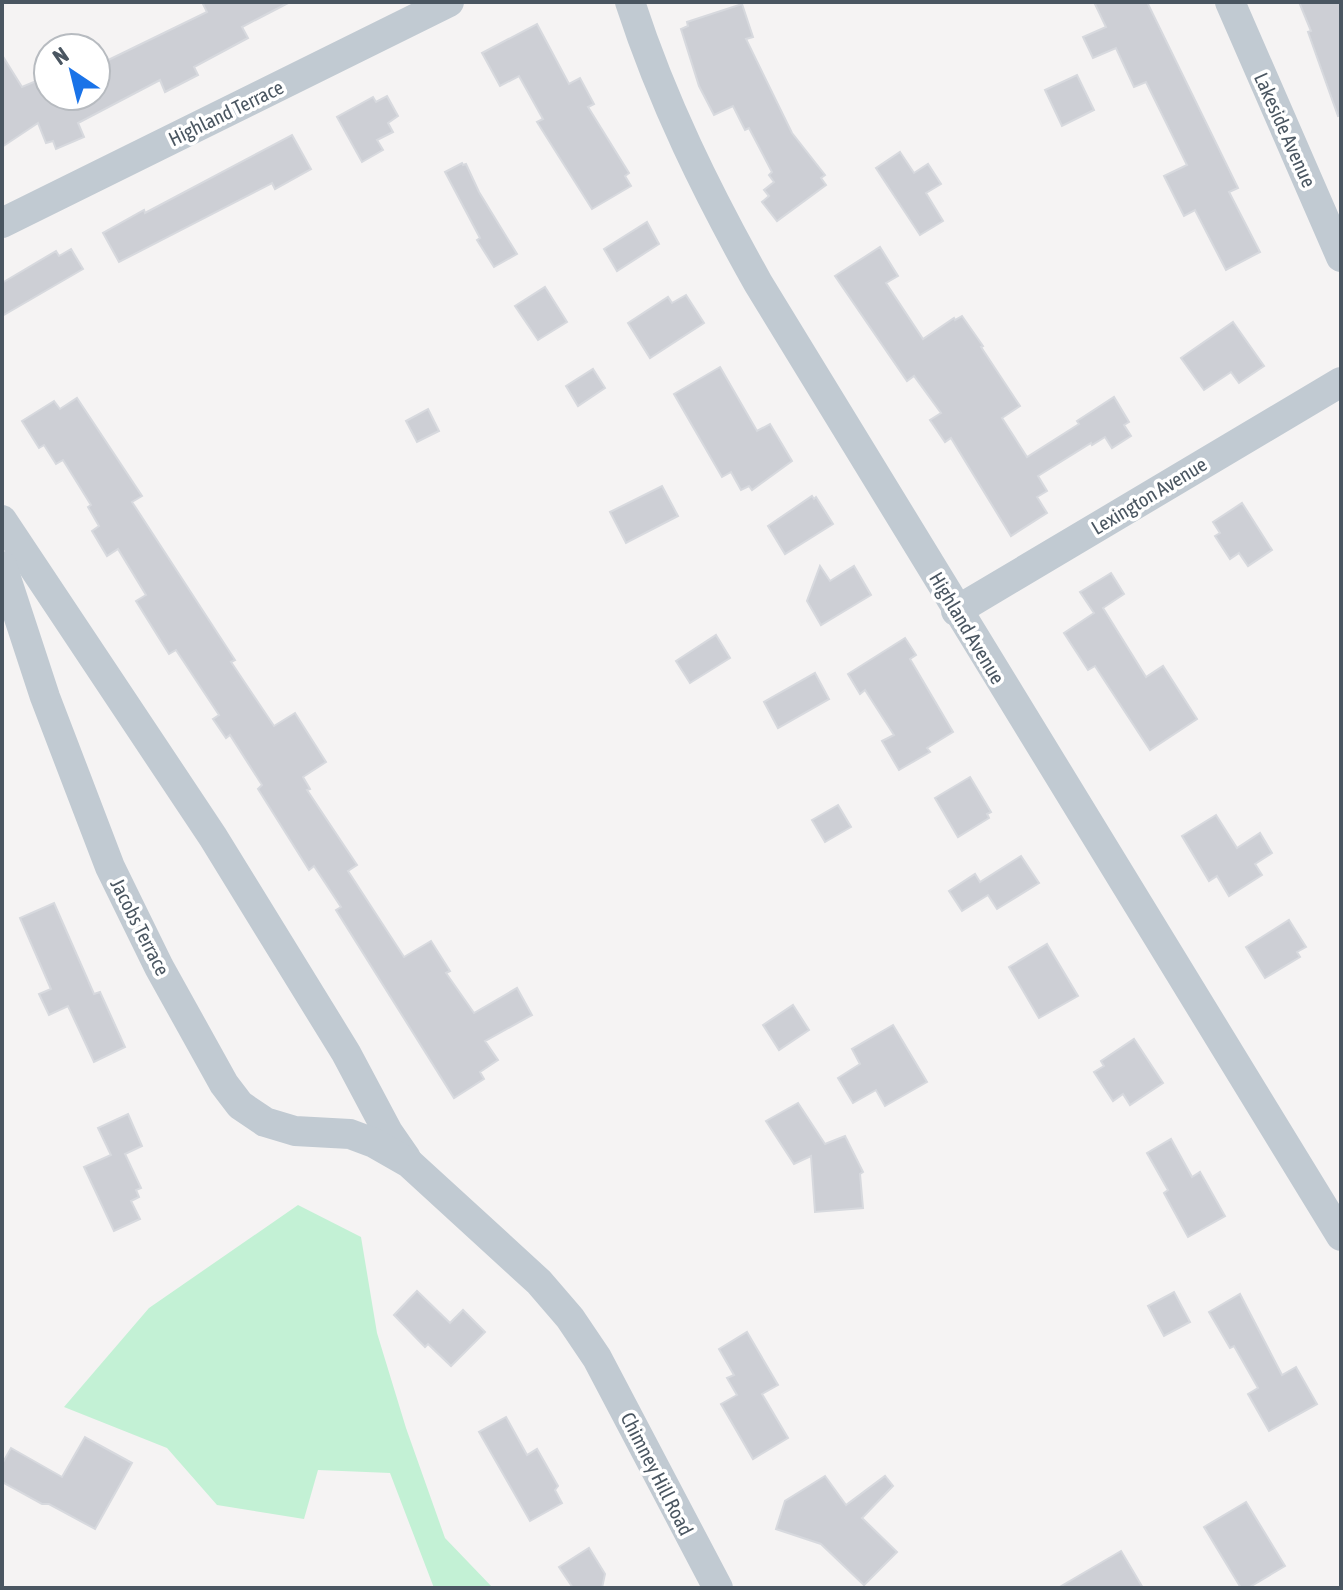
<svg xmlns="http://www.w3.org/2000/svg" width="1343" height="1590" viewBox="0 0 1343 1590" font-family="'Asap Condensed',sans-serif">
<rect width="100%" height="100%" fill="#f5f3f3"/>
<path fill="#c3f1d5" d="M298,1205L361,1237L377,1333L406,1428L445,1538L493,1588H434L390,1473L318,1470L304,1519L217,1505L167,1448L64,1407L149,1308Z"/>
<g fill="#cdcfd5" stroke="#d7d9de" stroke-width="2">
<path d="M202,2H290L242,27L248,38L194,67L198,75L165,92L160,80L78,123L84,137L56,149L53,141L46,143L38,123L2,147V55L22,87L48,76V96H96V66L207,12Z"/>
<path d="M1094,2H1147L1238,188L1229,192L1260,252L1226,270L1195,210L1184,216L1164,176L1187,165L1146,82L1134,87L1116,48L1093,58L1083,37L1106,27Z"/>
<path d="M1299,2H1341V115L1338,116L1308,32L1311,31Z"/>
<path d="M742,4L753,37L746,39L792,133L825,175L821,178L826,185L777,221L762,202L769,196L764,190L774,182L769,175L772,172L749,128L745,130L733,106L714,115L699,86L681,29L688,26L687,22Z"/>
<path d="M537,24L569,84L580,78L594,104L588,107L629,173L625,176L631,186L592,209L537,122L543,119L519,76L500,86L482,53Z"/>
<path d="M1077,75L1094,110L1062,126L1045,90Z"/>
<path d="M387,96L398,116L388,123L393,132L377,140L383,150L362,162L337,117L373,97L376,102Z"/>
<path d="M292,135L311,169L275,189L272,183L119,262L103,233L144,210L145,213Z"/>
<path d="M900,152L914,173L928,164L941,184L926,193L943,221L920,235L876,168Z"/>
<path d="M462,163L463,165L466,164L479,192L517,254L494,267L477,240L480,238L445,172Z"/>
<path d="M647,222L659,244L617,271L604,249Z"/>
<path d="M880,247L898,276L886,283L923,339L954,318L955,320L962,316L983,346L981,347L1020,406L1002,418L1027,457L1079,424L1077,421L1114,397L1129,422L1124,425L1131,436L1112,448L1105,437L1092,445L1091,443L1038,476L1047,491L1037,497L1047,513L1011,536L951,438L945,442L930,420L941,413L914,376L907,381L835,276Z"/>
<path d="M71,249L83,269L2,316V283L56,251L59,256Z"/>
<path d="M545,287L567,322L538,340L515,306Z"/>
<path d="M686,295L704,323L650,358L628,323L668,297L672,303Z"/>
<path d="M1233,322L1264,366L1239,383L1231,372L1204,390L1181,358Z"/>
<path d="M720,367L757,431L770,424L792,461L752,490L749,486L741,490L731,472L722,477L674,394Z"/>
<path d="M593,369L605,388L578,406L566,386Z"/>
<path d="M77,398L142,496L132,502L235,660L231,662L274,726L295,713L326,762L303,777L310,789L307,790L357,865L348,871L404,957L431,941L450,971L446,973L474,1013L517,988L532,1015L485,1041L498,1060L480,1072L484,1079L454,1098L336,910L341,907L314,866L309,870L258,789L262,785L230,735L226,738L213,719L219,715L176,650L169,654L136,601L146,595L118,549L107,556L92,531L99,526L88,507L91,505L63,460L56,464L44,445L39,448L22,421L54,401L60,409Z"/>
<path d="M428,409L439,431L417,442L406,421Z"/>
<path d="M662,486L678,516L626,543L610,512Z"/>
<path d="M812,496L814,499L816,497L833,524L785,554L768,526Z"/>
<path d="M1242,503L1272,550L1248,566L1239,553L1230,559L1215,536L1220,533L1213,522Z"/>
<path d="M820,566L830,581L854,566L871,595L821,625L807,601Z"/>
<path d="M1111,573L1124,594L1103,608L1146,677L1163,666L1197,719L1150,750L1095,666L1088,670L1064,633L1094,613L1080,592Z"/>
<path d="M716,635L730,658L690,683L676,661Z"/>
<path d="M905,638L916,655L910,659L953,732L927,748L930,752L899,770L882,741L894,735L865,690L860,694L848,674Z"/>
<path d="M815,673L829,699L778,728L764,702Z"/>
<path d="M970,777L991,812L987,814L989,818L958,837L935,798Z"/>
<path d="M838,805L851,827L825,842L812,820Z"/>
<path d="M1216,815L1237,848L1260,833L1272,853L1255,864L1262,875L1229,896L1217,876L1209,881L1182,836Z"/>
<path d="M1021,856L1039,883L997,909L988,895L962,911L949,891L975,874L980,882Z"/>
<path d="M54,903L94,994L100,992L125,1047L94,1062L68,1006L49,1015L39,994L51,989L20,918Z"/>
<path d="M1289,920L1306,947L1297,952L1300,957L1265,978L1246,947Z"/>
<path d="M1047,944L1078,996L1039,1018L1009,967Z"/>
<path d="M793,1005L809,1030L779,1050L763,1025Z"/>
<path d="M893,1025L927,1082L885,1106L876,1090L853,1103L838,1078L860,1064L852,1049Z"/>
<path d="M1134,1039L1163,1083L1130,1105L1123,1094L1113,1101L1094,1072L1104,1066L1101,1061Z"/>
<path d="M798,1103L825,1144L845,1136L863,1172L860,1174L863,1208L815,1212L811,1156L794,1164L766,1121Z"/>
<path d="M128,1114L142,1146L125,1154L141,1188L136,1190L139,1197L131,1201L140,1219L114,1231L84,1167L111,1155L98,1128Z"/>
<path d="M1171,1139L1192,1177L1200,1172L1225,1216L1188,1237L1164,1193L1168,1190L1147,1153Z"/>
<path d="M417,1291L450,1323L463,1310L485,1332L451,1366L428,1344L425,1347L394,1315Z"/>
<path d="M1174,1292L1190,1322L1164,1336L1148,1306Z"/>
<path d="M1240,1294L1282,1375L1296,1367L1317,1404L1269,1431L1248,1394L1258,1388L1234,1346L1230,1348L1209,1312Z"/>
<path d="M747,1332L778,1385L762,1394L788,1438L753,1459L721,1404L737,1395L727,1378L734,1375L719,1349Z"/>
<path d="M506,1417L527,1455L537,1449L558,1486L555,1490L562,1503L530,1521L479,1432Z"/>
<path d="M85,1437L132,1463L95,1529L49,1504H42L2,1482V1464L11,1448L62,1477Z"/>
<path d="M825,1476L846,1505L885,1476L893,1486L862,1518L897,1552L864,1585L821,1544L776,1529L785,1501Z"/>
<path d="M1246,1502L1285,1566L1248,1588H1241L1204,1527Z"/>
<path d="M589,1548L605,1574L602,1588H573L559,1567Z"/>
<path d="M1121,1551L1143,1588H1058Z"/>
</g>
<g fill="none" stroke-linecap="round" stroke-linejoin="round">
<g stroke="#c1cad2" stroke-width="30">
<path d="M630,2C662,101 707,192 758,283L1341,1236"/>
<path d="M1230,2L1341,257"/>
<path d="M2,223L449,2"/>
<path d="M2,520L213,837L346,1053L388,1132L406,1158"/>
<path d="M2,566L45,697L110,867L159,967L224,1084L240,1105L265,1122L295,1131L350,1134L374,1143L409,1163L539,1282L570,1318L597,1358L718,1588"/>
<path d="M956,611L1341,382"/>
</g>
</g>
<g text-anchor="middle" stroke-width="7" stroke-linejoin="round" paint-order="stroke">
<g font-size="20" fill="#4a5661" stroke="#fff">
<text transform="translate(226 113) rotate(-26)" y="7">Highland Terrace</text>
<text transform="translate(1285 130) rotate(66)" y="7">Lakeside Avenue</text>
<text transform="translate(1149 496) rotate(-31)" y="7">Lexington Avenue</text>
<text transform="translate(967 628) rotate(59)" y="7">Highland Avenue</text>
<text transform="translate(140 927) rotate(63)" y="7">Jacobs Terrace</text>
<text transform="translate(657 1474) rotate(63)" y="7">Chimney Hill Road</text>
</g>
</g>
<rect width="1343" height="1590" fill="none" stroke="#4a5661" stroke-width="8"/>
<g transform="translate(72 72) rotate(325)"><circle r="38" fill="#ffffff" stroke="#b7bbc0" stroke-width="2"/>
<path d="M0-6L14 30L0 20L-14 30Z" fill="#1a73e8"/>
<text y="-12" font-size="22" font-weight="bold" text-anchor="middle" fill="#4a5661">N</text>
</g>
</svg>
